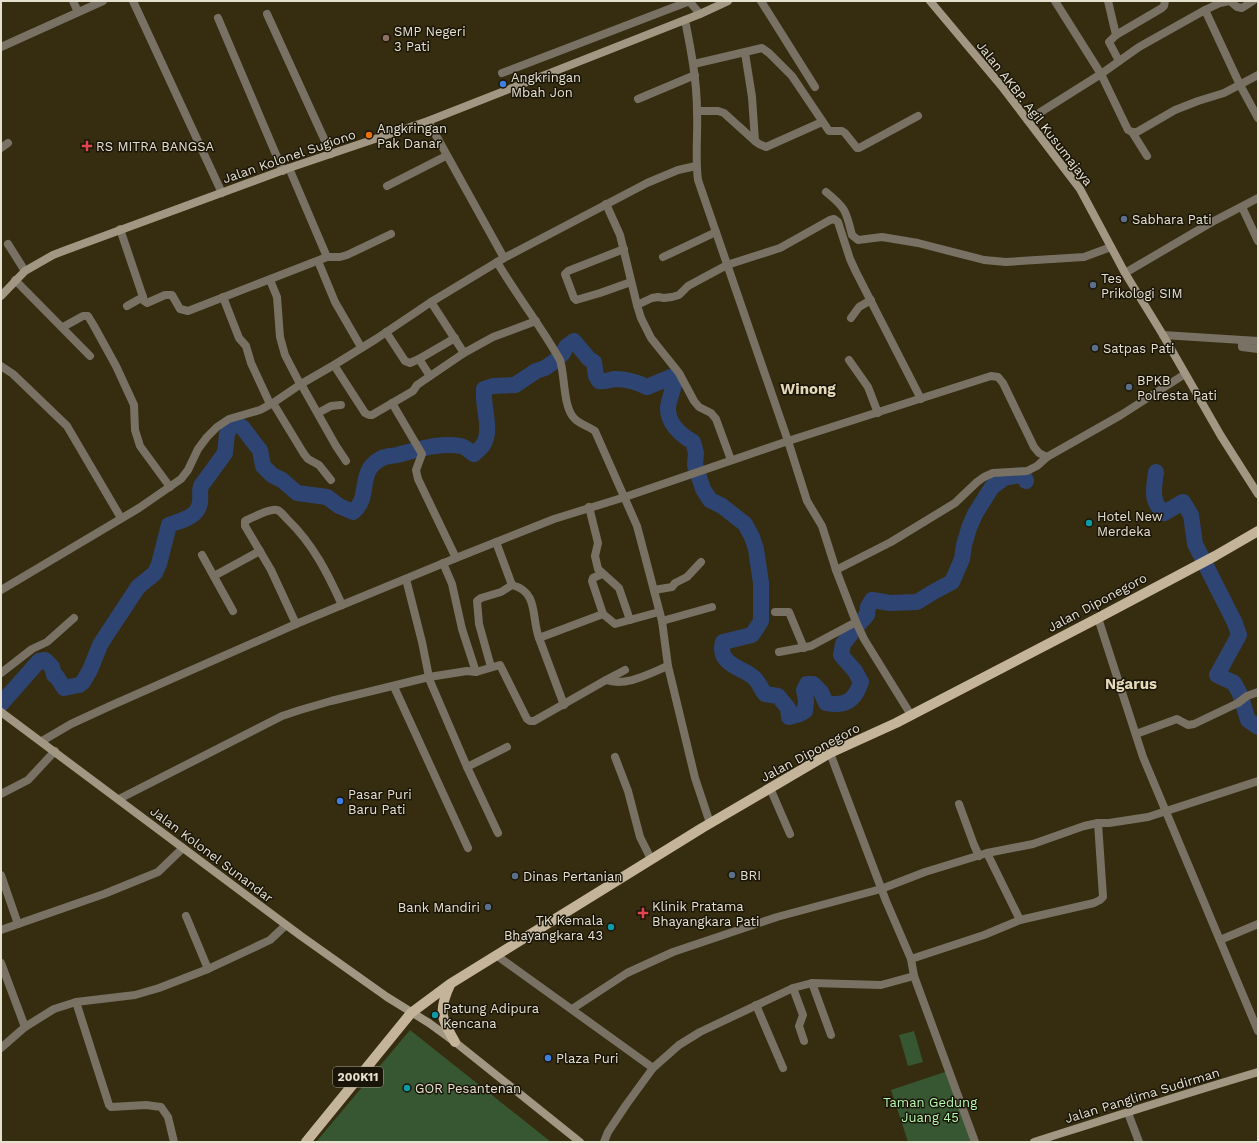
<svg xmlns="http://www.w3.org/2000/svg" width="1259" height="1143" viewBox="0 0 1259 1143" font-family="'Work Sans',sans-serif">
<rect width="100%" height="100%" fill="#362c0f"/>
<g fill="#375733">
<path d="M410,1030L551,1142H316Z"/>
<path d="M914,1031L923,1062L908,1066L899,1035Z"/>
<path d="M948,1071L975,1142H908L891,1090Z"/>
</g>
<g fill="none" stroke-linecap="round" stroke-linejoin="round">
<g stroke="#2e4574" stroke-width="16">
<path d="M1156,472C1154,489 1150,501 1164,513L1183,502L1191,515L1195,544L1235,623L1239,635L1217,675L1234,683L1240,694L1248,720L1258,727"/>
<path d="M859,624L867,615L868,607L872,600L890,603L917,602L935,591L952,582L962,559L964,545L969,528L975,514L992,487L1004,478L1020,475L1024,476L1026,481"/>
<path d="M1,704L39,661L45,660L52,667L54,675L57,677L64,688L79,685L83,682L90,670L100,645L107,634L138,587L155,573L159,564L169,525C181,520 198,518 200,502C201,496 199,492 201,486L225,453L227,434L230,428L237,424L243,428L255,444L260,450L263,466L272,475L282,480L297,493L327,497L339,506L353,512C368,500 361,482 370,468C373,464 378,460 382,458C387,456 392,456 397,455C418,450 439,442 461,446C466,447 470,452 474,454C477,451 481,448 483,445C493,430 482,407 484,389L493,386L515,385L536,371L545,368L555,361L563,353L566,347L574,341L589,359L594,362L596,376L599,381C606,382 609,380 615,379C627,379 637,382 647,387L671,377L675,379C674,389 669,398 668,407C667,423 681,435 693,442L696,453L695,465L703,489L710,500L722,506L745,524L752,537L756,549L761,583V621L752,635L723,642C717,663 739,667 752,676C758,680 761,689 765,694L778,696L788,708L789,717L800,714L805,711L806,700L804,690L807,684H813L821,692L826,703C846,707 855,700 861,682L855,671L841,655L843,644L854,630"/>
</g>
<g stroke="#787164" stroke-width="8">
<path d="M73,1L78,12"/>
<path d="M133,1L222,193"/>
<path d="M689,1L700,14"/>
<path d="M761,1L815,87"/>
<path d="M1055,1L1101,74L1128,130L1132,132H1137L1175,110L1198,101L1224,93L1258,75"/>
<path d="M1108,1L1116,35L1109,42L1119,61"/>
<path d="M1230,1L1237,7L1242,8L1253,1"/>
<path d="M1205,10L1240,85L1258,118"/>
<path d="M267,14L331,154"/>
<path d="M218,18L283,171"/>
<path d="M685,20C691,50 697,81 697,112C698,135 695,158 698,180L788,441L807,501L822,526L836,570L856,622L864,639L911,715"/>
<path d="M1116,35L1162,8L1164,6L1165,1"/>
<path d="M1,47L103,1"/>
<path d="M745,53L752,97L755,141L759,144L766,147L822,122"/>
<path d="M694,64L762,48L769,53L792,76L829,131H842L845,133L857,148H859L918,116"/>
<path d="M502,73L690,1"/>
<path d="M638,99L695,75"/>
<path d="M697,111H718L724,113L755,141"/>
<path d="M1028,120L1101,74L1139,47L1205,10L1220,3L1229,1"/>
<path d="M428,121L504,258"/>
<path d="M1132,132L1147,156"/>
<path d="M1,148L8,143"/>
<path d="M289,168L327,257"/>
<path d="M387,186L446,156"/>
<path d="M826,192C846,208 846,211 852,235L858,240L882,237L918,243L984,260L1006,262L1084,257L1111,247"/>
<path d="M606,204L620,235L637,305"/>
<path d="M1242,207L1258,241"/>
<path d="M120,229L143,297L127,306"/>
<path d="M8,244L25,271"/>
<path d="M624,249L568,271L565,274L574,298L576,300L600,293L631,282"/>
<path d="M663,257L716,232"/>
<path d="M318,261L335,302L361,347"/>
<path d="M497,262C517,296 541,326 560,360C565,375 563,407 574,418C579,424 588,426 595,431L637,526L662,621L668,666L695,778L710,823"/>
<path d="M1125,273L1212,222L1258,198"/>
<path d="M15,280L90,356"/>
<path d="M270,280L277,297L280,337L285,355L300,384"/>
<path d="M143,297L144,301L147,303L165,295H172L180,309L188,311L327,257H340L347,255L391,234"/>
<path d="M223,297L239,338L246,346L251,363L270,404"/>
<path d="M431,302L464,353"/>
<path d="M851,318L859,307L871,300"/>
<path d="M63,327L83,316H88L94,326L116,366L134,405L135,430L140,446L170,487"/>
<path d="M386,332L405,361L410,363L419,359L455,338"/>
<path d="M1163,335L1258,341"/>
<path d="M1242,341V347L1258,349"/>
<path d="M419,359L430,376"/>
<path d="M849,360L868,387L878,413"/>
<path d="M334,365L365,413L369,415H372L413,391L417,385L464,353L493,337L536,321"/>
<path d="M1,366L13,374L67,426L121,518"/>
<path d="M301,384L336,446L346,461"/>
<path d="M273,403L304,454L308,459L319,465L331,480"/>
<path d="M392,403L422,454L416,470L418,479L456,558"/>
<path d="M318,413L331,406L341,405"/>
<path d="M731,460L716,419L711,413L699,407L694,401L679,373L651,338L641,318L637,305L652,298L658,297L664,298L672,297L679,295L688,286L727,265L780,248L830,220L834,219L838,222L850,259L856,272L921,399"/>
<path d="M589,507L598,543L595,556L598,569L619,588L630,620"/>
<path d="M496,542L512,585C539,592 531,617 539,638L603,614L615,624L659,612"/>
<path d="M202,555L233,611"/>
<path d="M443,563L452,584L462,629L476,672"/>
<path d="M836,570L891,542L955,503L977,482L984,477L993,473L1027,471L1037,466L1047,457"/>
<path d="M602,574L593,578L592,581L603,614"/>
<path d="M214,576L260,551"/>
<path d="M406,579L422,642L429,677"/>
<path d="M1,590L139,508L181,479L188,470L198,449L207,437L217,427L229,419L260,410L273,403L301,384L334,365L376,339L431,302L504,258L647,183L678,170L696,166"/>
<path d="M654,590L672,587L675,583L687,577L701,562"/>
<path d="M775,612H789L804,648"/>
<path d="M662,621L712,607"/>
<path d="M296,624L271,570L245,526V521C252,518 270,508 277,510C281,511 285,517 288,520C313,544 328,574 342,605"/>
<path d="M539,638L564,705"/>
<path d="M779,652L811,646L856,622"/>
<path d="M491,667L479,624L477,601L481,598L501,592L512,585"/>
<path d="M1,673L32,649L47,642L74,618"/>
<path d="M606,680L625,670"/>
<path d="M430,681L467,767L498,833"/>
<path d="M395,689L468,848"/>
<path d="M1136,734L1177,719L1188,725L1194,724L1238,703L1247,696L1258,692"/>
<path d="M42,741L71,724L110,706L296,624L456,558L554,519L625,497L788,441L991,376L998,377L1003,383L1034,447L1039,453L1047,457L1121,415L1185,374"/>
<path d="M830,753L886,901L911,959L914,976L975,1142"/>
<path d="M615,757L628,791L640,837L651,859"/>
<path d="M467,767L507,747"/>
<path d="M770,788L790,834"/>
<path d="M1,794L28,780L55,751"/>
<path d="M119,799L282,716L300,710L331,701L429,677L467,671L476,672L500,665L527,719L530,721H534L606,680C627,687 650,673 668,666"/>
<path d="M959,804L974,845L979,856"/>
<path d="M987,853L1020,920"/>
<path d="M1,875L18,924"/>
<path d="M186,916L208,969"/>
<path d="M1,930L104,894L158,872L183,848"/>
<path d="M1220,940L1258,924"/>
<path d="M496,955L653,1068"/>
<path d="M911,959L984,935L1020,920L1094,903L1100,900L1103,897L1098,823"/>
<path d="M1,963L25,1027"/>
<path d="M812,983L831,1035"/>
<path d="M793,988L803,1015L799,1026L804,1041"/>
<path d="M76,1002L109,1105L111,1107L146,1105L161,1107L168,1117L174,1142"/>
<path d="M756,1005L783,1068"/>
<path d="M572,1009L627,973L673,952L777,917L881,889L925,872L987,853L1033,844L1084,826L1098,823H1109L1148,817L1258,781"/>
<path d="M1,1048L25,1027L54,1009L76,1002L135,995L159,988L208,969L270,940L286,925"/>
<path d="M1128,1113L1139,1142"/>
<path d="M604,1142L608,1132L626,1105L653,1068L679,1045L700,1032L793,988L812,983L881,985L914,976"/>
</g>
<path stroke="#787164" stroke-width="8" d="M1098,618L1143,757L1258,1031"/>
<g stroke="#a29783" stroke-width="8">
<path d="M930,1L1003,88L1080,189L1125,273L1163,335L1221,436L1258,494"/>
<path d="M1,296L25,271L53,255L66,250L289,168L428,121L700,14L728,1"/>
<path d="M1,712L301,936L387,997L429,1023L455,1042L580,1142"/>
<path d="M1034,1142C1109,1118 1183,1094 1258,1072"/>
</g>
<g stroke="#c3b49a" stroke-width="10">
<path d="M450,985C438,1011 441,1018 455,1042"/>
<path d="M306,1142L411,1013L450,984L702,828L830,753L896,723L1098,618L1215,556L1258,531"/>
</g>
</g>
<circle fill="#8d6e63" stroke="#191509" stroke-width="1.5" cx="386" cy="38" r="4"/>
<g fill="#3f7fe0" stroke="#191509" stroke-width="1.5">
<circle cx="503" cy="84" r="4"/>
<circle cx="340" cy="801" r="4"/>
<circle cx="548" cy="1058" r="4"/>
</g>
<circle fill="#e8710a" stroke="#191509" stroke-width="1.5" cx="369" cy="135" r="4"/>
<g fill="#e0444e" stroke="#191509" stroke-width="1.5">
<path d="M85 140h4v4h4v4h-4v4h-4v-4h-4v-4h4z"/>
<path d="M641 907h4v4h4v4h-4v4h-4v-4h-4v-4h4z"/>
</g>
<g fill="#5c6f8a" stroke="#191509" stroke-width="1.5">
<circle cx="1124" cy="219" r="4"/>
<circle cx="1093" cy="285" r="4"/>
<circle cx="1095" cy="348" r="4"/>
<circle cx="1129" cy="387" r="4"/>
<circle cx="732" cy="875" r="4"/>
<circle cx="515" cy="876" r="4"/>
<circle cx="488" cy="907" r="4"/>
</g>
<g fill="#0f9aa8" stroke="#191509" stroke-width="1.5">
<circle cx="1089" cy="523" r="4"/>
<circle cx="611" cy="927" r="4"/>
<circle cx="435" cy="1015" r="4"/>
<circle cx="407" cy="1088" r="4"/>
</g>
<g text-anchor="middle" stroke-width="3" stroke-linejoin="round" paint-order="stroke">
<rect fill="#191509" stroke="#a8a394" stroke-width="1" x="333" y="1067" width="50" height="20" rx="3"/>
<g font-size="12" font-weight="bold" fill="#e6e0cf">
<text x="358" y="1081">200K11</text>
</g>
<g font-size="13" fill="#e6e0cf" stroke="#191509" text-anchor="start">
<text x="394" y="36">SMP Negeri<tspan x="394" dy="15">3 Pati</tspan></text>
<text x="511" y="82">Angkringan<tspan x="511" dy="15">Mbah Jon</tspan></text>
<text x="377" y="133">Angkringan<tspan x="377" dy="15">Pak Danar</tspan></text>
<text x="96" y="151">RS MITRA BANGSA</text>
<text x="1132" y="224">Sabhara Pati</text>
<text x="1101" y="283">Tes<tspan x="1101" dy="15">Prikologi SIM</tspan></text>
<text x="1103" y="353">Satpas Pati</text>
<text x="1137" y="385">BPKB<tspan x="1137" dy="15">Polresta Pati</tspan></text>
<text x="1097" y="521">Hotel New<tspan x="1097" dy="15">Merdeka</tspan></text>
<text x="348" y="799">Pasar Puri<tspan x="348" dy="15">Baru Pati</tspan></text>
<text x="740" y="880">BRI</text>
<text x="523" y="881">Dinas Pertanian</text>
<text x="652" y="911">Klinik Pratama<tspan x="652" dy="15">Bhayangkara Pati</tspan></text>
<text x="480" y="912" text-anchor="end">Bank Mandiri</text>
<text x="603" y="925" text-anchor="end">TK Kemala<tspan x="603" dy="15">Bhayangkara 43</tspan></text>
<text x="443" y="1013">Patung Adipura<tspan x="443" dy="15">Kencana</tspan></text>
<text x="556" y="1063">Plaza Puri</text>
<text x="415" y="1093">GOR Pesantenan</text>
</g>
<g font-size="13" fill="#e6e0cf" stroke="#191509">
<text transform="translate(1035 113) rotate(52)" y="5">Jalan AKBP. Agil Kusumajaya</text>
<text transform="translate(289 156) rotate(-19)" y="5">Jalan Kolonel Sugiono</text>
<text transform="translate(1097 602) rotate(-28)" y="5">Jalan Diponegoro</text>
<text transform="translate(810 752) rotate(-28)" y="5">Jalan Diponegoro</text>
<text transform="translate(212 854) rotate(37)" y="5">Jalan Kolonel Sunandar</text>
<text transform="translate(1142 1095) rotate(-17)" y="5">Jalan Panglima Sudirman</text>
</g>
<g font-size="13" fill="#b7f7af" stroke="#191509">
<text x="930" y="1107">Taman Gedung<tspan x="930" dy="15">Juang 45</tspan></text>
</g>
<g font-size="15" font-weight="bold" fill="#e4d8b7" stroke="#191509">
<text x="808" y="394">Winong</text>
<text x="1131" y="689">Ngarus</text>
</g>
</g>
<rect width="1259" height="1143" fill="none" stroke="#e6e0cf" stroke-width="4"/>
</svg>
